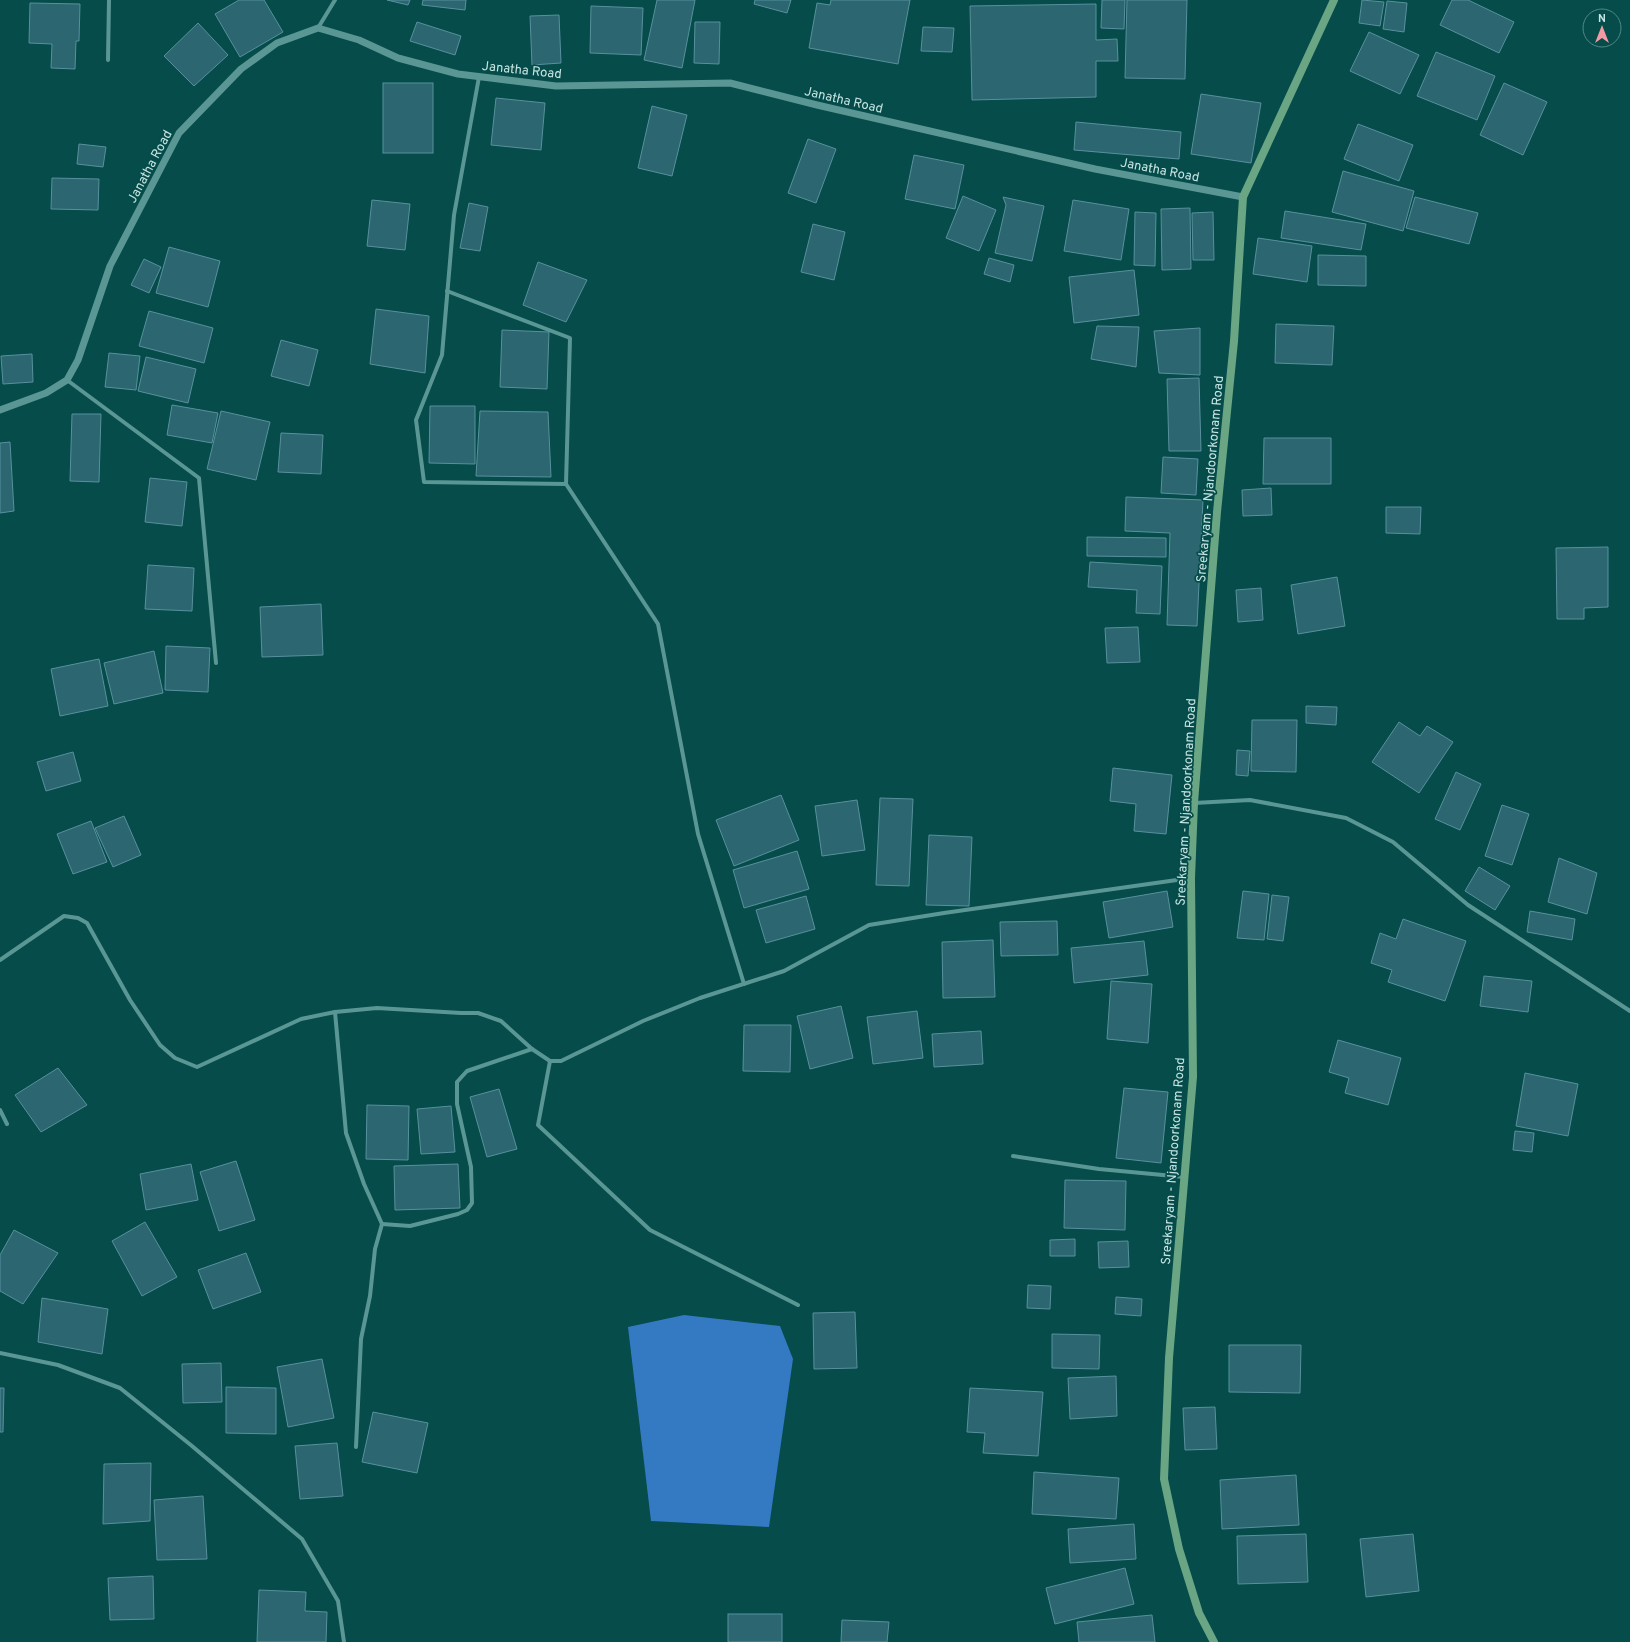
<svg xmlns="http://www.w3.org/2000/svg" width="1630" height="1642" viewBox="0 0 1630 1642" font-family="Overpass,sans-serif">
<rect width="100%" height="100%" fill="#054c4a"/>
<path fill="#347ac3" d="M684,1315L780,1326L793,1359L769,1527L651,1521L628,1327Z"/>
<g fill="#2b6671" stroke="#57919d">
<path d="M239,0H264L283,32L240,57L215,14Z"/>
<path d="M387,0H410L408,5Z"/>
<path d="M423,0H466L465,10L422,5Z"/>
<path d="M657,0H695L682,68L644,60Z"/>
<path d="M755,0H791L787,13L754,4Z"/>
<path d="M831,0H910L898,64L809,48L817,3L830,5Z"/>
<path d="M1102,0H1125L1124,29L1101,28Z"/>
<path d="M1127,0H1187L1185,79L1125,78Z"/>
<path d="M1362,0L1384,2L1380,26L1359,23Z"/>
<path d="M1452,0H1468L1514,22L1499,53L1440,25Z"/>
<path d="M1387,1L1407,3L1404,32L1383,29Z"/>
<path d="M30,3L80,4L79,41H76L75,69L51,68L52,44L29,43Z"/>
<path d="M1096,4V40L1117,39L1118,61H1096V97L972,100L970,6Z"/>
<path d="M591,6L643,8L641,55L590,53Z"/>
<path d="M559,15L561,63L532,65L530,16Z"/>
<path d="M417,22L461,36L455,55L410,41Z"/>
<path d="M695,22H720L719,64L694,63Z"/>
<path d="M198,23L228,55L194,86L164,56Z"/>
<path d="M923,27L954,28L952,52L921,51Z"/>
<path d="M1369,32L1419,55L1400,94L1350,71Z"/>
<path d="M1436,52L1495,76L1477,120L1417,96Z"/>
<rect x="383" y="83" width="50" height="70"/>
<path d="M1504,83L1547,102L1523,155L1480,135Z"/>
<path d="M1201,94L1261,103L1251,163L1191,154Z"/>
<path d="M496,98L545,103L541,150L491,145Z"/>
<path d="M652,106L687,115L672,176L638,168Z"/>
<path d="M1076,122L1181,132L1179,159L1074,150Z"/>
<path d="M1358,124L1413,145L1399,181L1344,159Z"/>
<path d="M808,139L836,149L816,203L788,193Z"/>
<path d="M79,144L106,147L103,167L77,164Z"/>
<path d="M914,155L964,165L955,209L905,199Z"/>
<path d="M1343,171L1414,191L1403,231L1332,212Z"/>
<path d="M52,178L99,179L98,210L51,209Z"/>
<path d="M963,196L996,210L979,251L946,238Z"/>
<path d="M1003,197L1044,206L1032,261L995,253L1006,205Z"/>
<path d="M1415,197L1478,213L1469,244L1406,228Z"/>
<path d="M372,200L410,204L405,250L367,246Z"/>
<path d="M1073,200L1129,209L1121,260L1064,251Z"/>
<path d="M469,203L488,207L480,251L460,248Z"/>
<path d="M1190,208L1191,269L1162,270L1161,209Z"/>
<path d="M1285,211L1366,224L1361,250L1281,238Z"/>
<path d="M1135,212L1156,213L1155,266L1134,265Z"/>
<path d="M1213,212L1214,260H1193L1192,213Z"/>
<path d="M813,224L845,232L834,280L801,272Z"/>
<path d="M1258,238L1312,246L1307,282L1253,274Z"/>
<path d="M169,247L220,261L208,307L156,293Z"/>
<path d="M1318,255L1366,256V286L1318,285Z"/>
<path d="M989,258L1014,265L1010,282L984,274Z"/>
<path d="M144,259L161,267L149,293L131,285Z"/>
<path d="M538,262L587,280L566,322L523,305Z"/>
<path d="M1134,270L1139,315L1074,323L1069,277Z"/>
<path d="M376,309L429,316L425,373L370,364Z"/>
<path d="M149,311L213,328L204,363L139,346Z"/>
<path d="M1276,324L1334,326L1332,365L1275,363Z"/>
<path d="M1097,326L1139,327L1136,367L1091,359Z"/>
<path d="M1200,328V375L1159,373L1154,331Z"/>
<path d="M502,330L549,332L547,389L500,387Z"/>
<path d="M281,340L318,350L309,386L271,376Z"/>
<path d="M109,353L140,356L136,390L105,387Z"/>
<path d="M32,354L33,382L3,384L1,356Z"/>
<path d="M146,357L196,369L188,403L138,391Z"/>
<path d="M1199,378L1201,451H1169L1167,379Z"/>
<path d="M172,405L218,413L212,443L167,435Z"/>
<path d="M430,406H475V464L429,463Z"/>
<path d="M221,411L270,422L256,480L207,469Z"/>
<path d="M480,411L548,412L551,477L476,476Z"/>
<path d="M72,414H101L99,482L70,481Z"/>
<path d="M281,433L323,435L321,474L278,472Z"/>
<path d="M1264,438H1331V484H1263Z"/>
<path d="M10,442L14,511L0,513V443Z"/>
<path d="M1163,457L1198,459L1196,495L1161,493Z"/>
<path d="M150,478L187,482L182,526L145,522Z"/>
<path d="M1271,488L1272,515L1243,516L1242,490Z"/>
<path d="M1126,497L1203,500L1197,626L1167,625L1170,533L1125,531Z"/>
<path d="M1386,507H1421L1420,534L1386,533Z"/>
<path d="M1087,537L1166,538V557L1087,556Z"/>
<path d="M1608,547V607L1584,608V619H1557L1556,548Z"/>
<path d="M1090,562L1162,566L1160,614L1136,613L1137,590L1088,587Z"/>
<path d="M148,565L194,568L192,611L145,609Z"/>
<path d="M1337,577L1345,626L1298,634L1291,585Z"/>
<path d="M1261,588L1263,620L1238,622L1236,590Z"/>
<path d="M321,604L323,655L262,657L260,607Z"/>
<path d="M1138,627L1140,662L1107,663L1105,628Z"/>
<path d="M166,646L210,648L208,692L165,690Z"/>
<path d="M154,651L163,693L114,704L104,663Z"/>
<path d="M99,659L108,706L60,716L51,669Z"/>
<path d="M1306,706L1337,707L1336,725L1306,723Z"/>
<path d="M1252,720H1297L1296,772L1251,771Z"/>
<path d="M1399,722L1420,736L1427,726L1453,742L1419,793L1372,762Z"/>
<path d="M1237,750L1250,751L1248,776L1236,775Z"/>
<path d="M73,752L81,781L46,791L37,762Z"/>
<path d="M1113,768L1172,775L1166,834L1134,831L1136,804L1110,801Z"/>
<path d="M1456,772L1481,784L1460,830L1435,819Z"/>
<path d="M781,795L799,840L734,866L716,820Z"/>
<path d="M880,798L913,799L909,886L876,885Z"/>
<path d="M857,800L865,850L822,856L815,806Z"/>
<path d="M1502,805L1529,814L1512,865L1485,856Z"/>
<path d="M124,816L141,855L113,867L95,828Z"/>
<path d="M91,821L107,862L73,874L57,834Z"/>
<path d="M929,835L972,837L969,906L926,905Z"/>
<path d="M797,851L809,889L744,908L733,870Z"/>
<path d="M1559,858L1597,873L1587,914L1548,902Z"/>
<path d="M1479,867L1510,886L1495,910L1465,891Z"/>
<path d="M1167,891L1173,927L1109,938L1103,902Z"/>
<path d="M1243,891L1269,894L1264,940L1237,938Z"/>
<path d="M1272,895L1289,897L1283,941L1267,939Z"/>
<path d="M806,896L815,929L766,943L756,910Z"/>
<path d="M1530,911L1575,919L1572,940L1527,932Z"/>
<path d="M1403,919L1466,941L1445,1001L1388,982L1392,970L1371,963L1380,933L1396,939Z"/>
<path d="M1057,921L1058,955L1001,956L1000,922Z"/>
<path d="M993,940L995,997L943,998L942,942Z"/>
<path d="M1144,941L1148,975L1074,983L1071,948Z"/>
<path d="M1484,976L1532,981L1528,1012L1480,1006Z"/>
<path d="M1111,981L1152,984L1148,1043L1107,1039Z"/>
<path d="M841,1006L853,1058L810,1069L797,1016Z"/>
<path d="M917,1011L923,1058L873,1064L867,1017Z"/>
<path d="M744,1025H791L790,1072L743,1071Z"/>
<path d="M981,1031L983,1064L934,1067L932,1034Z"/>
<path d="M1338,1040L1401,1058L1388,1105L1345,1093L1349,1078L1329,1072Z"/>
<path d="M58,1068L87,1105L41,1132L15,1095Z"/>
<path d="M1525,1073L1578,1084L1568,1136L1516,1126Z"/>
<path d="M1124,1088L1168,1092L1161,1163L1116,1158Z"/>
<path d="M499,1089L517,1149L487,1157L470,1097Z"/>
<path d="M367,1105L409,1106L408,1160L366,1159Z"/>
<path d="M451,1106L455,1152L421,1154L417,1109Z"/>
<path d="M1515,1131L1534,1133L1532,1152L1513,1150Z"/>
<path d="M236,1161L255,1220L219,1231L200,1172Z"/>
<path d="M191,1164L198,1200L146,1210L140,1174Z"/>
<path d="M458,1164L460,1208L395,1210L394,1166Z"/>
<path d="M1065,1180L1126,1181L1125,1230L1064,1228Z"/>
<path d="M145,1222L177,1277L142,1296L112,1241Z"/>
<path d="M14,1230L58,1253L23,1304L0,1291V1255Z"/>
<path d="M1075,1239V1256H1050V1240Z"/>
<path d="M1128,1241L1129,1267L1099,1268L1098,1242Z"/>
<path d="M246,1253L261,1292L213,1309L198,1270Z"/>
<path d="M1028,1285L1051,1286L1050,1309L1027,1308Z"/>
<path d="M1116,1297L1142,1299L1141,1316L1115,1314Z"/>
<path d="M42,1298L108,1309L102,1354L38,1342Z"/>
<path d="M855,1312L857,1368L814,1369L813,1313Z"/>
<path d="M1052,1334L1100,1335L1099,1369L1052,1368Z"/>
<path d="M1229,1345H1301L1300,1393L1229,1392Z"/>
<path d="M322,1359L334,1418L288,1427L277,1367Z"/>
<path d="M221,1363L222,1402L183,1403L182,1364Z"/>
<path d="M1116,1376L1117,1416L1070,1419L1068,1378Z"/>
<path d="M226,1387L276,1388V1434L226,1433Z"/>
<path d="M0,1388H4L3,1432H0Z"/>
<path d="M970,1388L1043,1392L1038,1456L983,1453L985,1433L967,1432Z"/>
<path d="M1215,1407L1217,1449L1185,1450L1183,1408Z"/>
<path d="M373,1412L428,1423L417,1473L362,1462Z"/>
<path d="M337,1443L343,1496L300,1499L295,1446Z"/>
<path d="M151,1463L150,1521L103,1524L104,1464Z"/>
<path d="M1034,1472L1119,1478L1116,1519L1032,1514Z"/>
<path d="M1296,1475L1299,1525L1222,1529L1220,1480Z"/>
<path d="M203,1496L207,1559L157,1560L154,1500Z"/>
<path d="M1134,1524L1136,1559L1070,1563L1068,1529Z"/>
<path d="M1306,1534L1308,1582L1238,1584L1237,1536Z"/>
<path d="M1413,1534L1419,1591L1366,1597L1360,1539Z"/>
<path d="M1125,1568L1134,1604L1055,1624L1046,1588Z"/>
<path d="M153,1576L154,1619L110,1620L108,1578Z"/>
<path d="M259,1590L306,1592L305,1611L327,1612L326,1642H257Z"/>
<rect x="728" y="1614" width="54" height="28"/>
<path d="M1152,1615L1155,1642H1079L1077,1622Z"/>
<path d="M842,1620L889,1622L887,1642H841Z"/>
</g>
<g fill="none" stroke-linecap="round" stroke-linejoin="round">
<g stroke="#5a9794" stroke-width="4">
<path d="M318,28L335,0"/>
<path d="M108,60L109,0"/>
<path d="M479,77L454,215L442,355L416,420L424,482L566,484L658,624L698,834L744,984"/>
<path d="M447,291L570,338L566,484"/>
<path d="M67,380L199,478L216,663"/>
<path d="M1194,803L1250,800L1346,818L1393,842L1468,905L1630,1011"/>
<path d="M0,960L64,916L78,918L87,923L130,1000L160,1045L175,1058L197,1067L301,1019L335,1012L377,1008L461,1013H478L501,1021L532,1049L550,1061H561L643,1021L700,998L784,971L869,925L944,913L1191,878"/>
<path d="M335,1012L346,1133L364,1184L382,1224L375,1249L370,1296L361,1339L356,1447"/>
<path d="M550,1061L538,1125L650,1230L798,1305"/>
<path d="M0,1110L7,1124"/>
<path d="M1013,1156L1099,1169L1184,1177"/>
<path d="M382,1224L410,1226L458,1214L467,1210L472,1203L471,1167L457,1104V1082L467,1071L532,1049"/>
<path d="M0,1353L58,1365L120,1388L192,1446L302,1539L338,1601L344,1642"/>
</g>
<path stroke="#5a9794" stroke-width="7" d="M0,410L46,393L67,380L78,360L110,266L179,133L241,69L277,43L318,28L359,40L398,58L458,74L556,86L730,83L817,105L1095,169L1243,197"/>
<path stroke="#6aa584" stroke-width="8" d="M1214,1642L1199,1613L1179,1549L1164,1479L1169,1358L1193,1077L1191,878L1194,803L1217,512L1234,341L1243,197L1334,0"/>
</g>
<g text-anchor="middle" stroke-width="3.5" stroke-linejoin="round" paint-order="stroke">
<g font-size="13" fill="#c6e4e2" stroke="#054c4a">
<text transform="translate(522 69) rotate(6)" y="5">Janatha Road</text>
<text transform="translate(844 99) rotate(13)" y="5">Janatha Road</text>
<text transform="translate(149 166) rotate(-62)" y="5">Janatha Road</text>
<text transform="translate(1160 169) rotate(11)" y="5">Janatha Road</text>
<text transform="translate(1209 479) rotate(-85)" y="5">Sreekaryam - Njandoorkonam Road</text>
<text transform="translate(1185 802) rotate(-87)" y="5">Sreekaryam - Njandoorkonam Road</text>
<text transform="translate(1172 1161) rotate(-86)" y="5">Sreekaryam - Njandoorkonam Road</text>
</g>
</g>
<g transform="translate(1602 28)"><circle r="19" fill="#054c4a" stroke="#528987"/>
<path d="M0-3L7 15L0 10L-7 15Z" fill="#f49aa5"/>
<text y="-6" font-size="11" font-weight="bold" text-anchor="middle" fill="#c6e4e2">N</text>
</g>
</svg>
